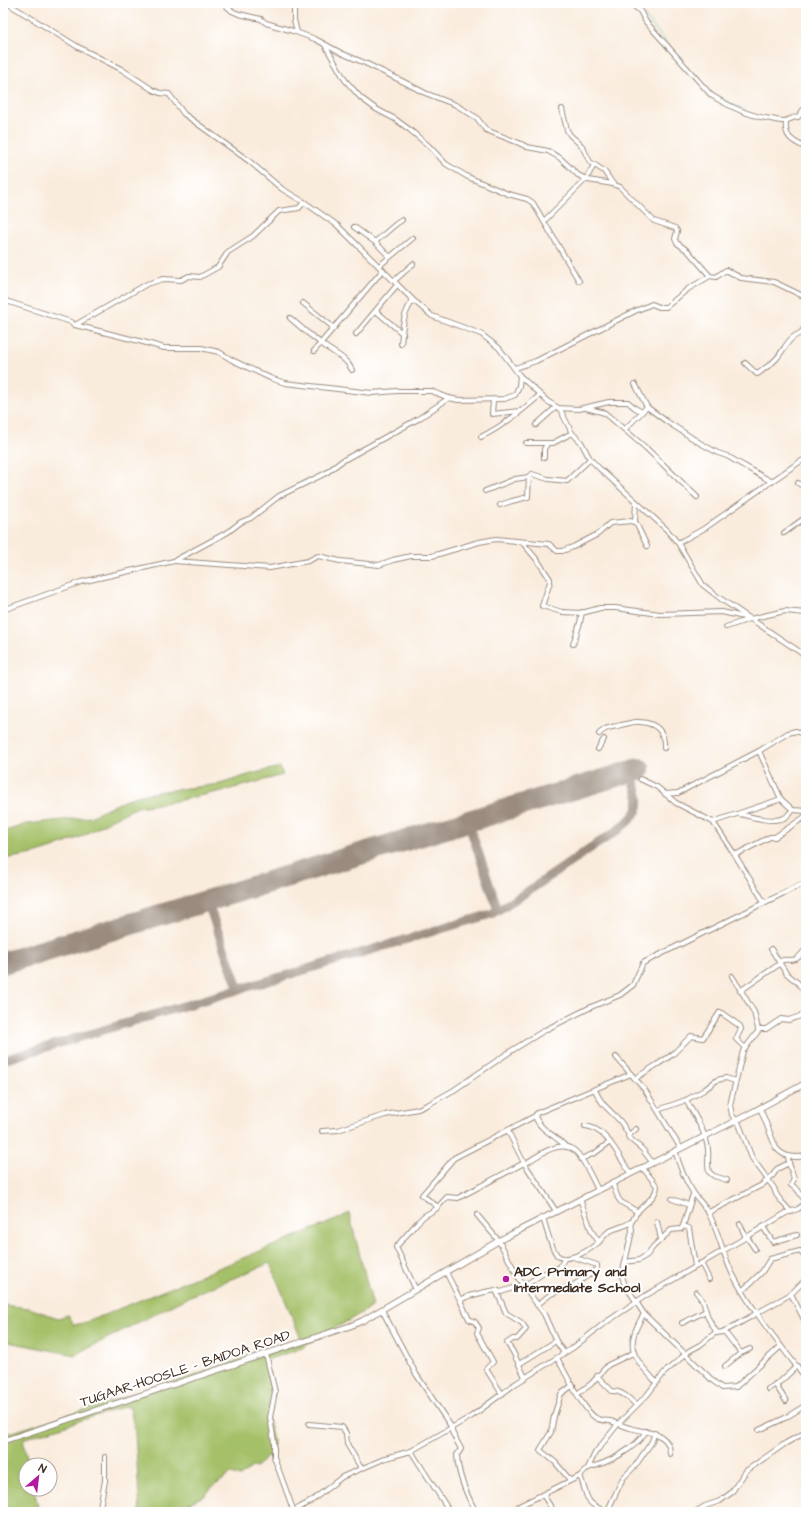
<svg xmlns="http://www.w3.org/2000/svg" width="809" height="1515" viewBox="0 0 809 1515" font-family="'Architects Daughter',sans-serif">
<rect width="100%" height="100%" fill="#fff"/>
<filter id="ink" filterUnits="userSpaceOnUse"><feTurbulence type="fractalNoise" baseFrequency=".025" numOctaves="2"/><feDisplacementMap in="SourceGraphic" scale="8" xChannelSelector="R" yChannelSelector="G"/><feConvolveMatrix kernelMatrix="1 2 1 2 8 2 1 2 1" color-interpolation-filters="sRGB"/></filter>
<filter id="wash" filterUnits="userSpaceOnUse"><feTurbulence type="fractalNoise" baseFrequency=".012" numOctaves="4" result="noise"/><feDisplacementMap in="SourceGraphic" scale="16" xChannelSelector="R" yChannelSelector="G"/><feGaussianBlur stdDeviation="0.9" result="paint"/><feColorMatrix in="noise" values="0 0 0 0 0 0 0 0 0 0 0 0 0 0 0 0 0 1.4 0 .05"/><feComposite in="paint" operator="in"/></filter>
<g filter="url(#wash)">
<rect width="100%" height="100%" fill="#faecdd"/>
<g fill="#a4c067" stroke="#707542">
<path d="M280,767L283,775L227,790L171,802L138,807L114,818L83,836L53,848L34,854L3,859V832L26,824L90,817L132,797L156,792L220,784L251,774Z"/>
<path d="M349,1213L373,1306L302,1348L264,1361L271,1387L268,1418L273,1441V1456H267L256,1468L252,1467L240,1477L231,1474L211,1488L206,1495L170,1512H140L135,1433L130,1408L126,1406L23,1439L29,1465H26V1489H34L38,1506L12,1512H3V1435L192,1376L301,1339L270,1263L188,1297L75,1355L3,1341V1305L29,1308L58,1318L68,1315L74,1325L87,1322L338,1219Z"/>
</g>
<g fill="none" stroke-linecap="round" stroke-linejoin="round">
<g stroke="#5bc8cf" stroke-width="1">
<path d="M644,15L670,47"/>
<path d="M710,91L712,94L745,110"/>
<path d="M793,120L806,116"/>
</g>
<g stroke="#9a8b7e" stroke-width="9">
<path d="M468,822L498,910"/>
<path d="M207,901L239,990"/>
<path d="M3,1060L491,914C526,894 559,870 592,847C606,838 629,825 637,810C642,798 634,784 630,772"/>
</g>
<path stroke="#9a8b7e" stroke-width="22" d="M3,963L639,769"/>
</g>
</g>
<g filter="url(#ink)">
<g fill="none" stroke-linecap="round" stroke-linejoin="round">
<defs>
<g id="minor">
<path d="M7,3L78,47L121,69L153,90L160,93L169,94L184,114L249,161L282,189L304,202L337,225L413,300L432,316L481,334L499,348L520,376L547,401L560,409L572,433L581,442L590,459L599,468L666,529L678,543L703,585L721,599L806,656"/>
<path d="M223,3L232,11L239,14L261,19L266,23L293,31L315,39L341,53L365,63L402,81L425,93L456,105L477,118L486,130L519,143L527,147L548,151L560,158L578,175L588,180L613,184L620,187L654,221L675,228L677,231L675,239L677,243L688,251L710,276L716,277L726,270L741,278L774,282L801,295H806"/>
<path d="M294,3V20L297,32"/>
<path d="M630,3L640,11L646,22L711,95C730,107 749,116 771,119C775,120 780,121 784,121C789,121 791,117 798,117L806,106"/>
<path d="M325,45L345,80L361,98L376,109L395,119L410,130L429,146L446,164L468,177L508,194L527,199L533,203L579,281"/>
<path d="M562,109L567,130L570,135L582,146L590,162L604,171L613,184"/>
<path d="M786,121C784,138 793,141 806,148"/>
<path d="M544,221L586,179L594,165"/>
<path d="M354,227L375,242L390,257"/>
<path d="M375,242L396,224L402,220"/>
<path d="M379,266L413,238"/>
<path d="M394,281L413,264"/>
<path d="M3,300L71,322L75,325L143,342L164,348H201L219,352L232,360L270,378L285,383L372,393L397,391H431L449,398L458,400L504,399L515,395L519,386L520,376"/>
<path d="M303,303L334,328"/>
<path d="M376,311L403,334"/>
<path d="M290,318C300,327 311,336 322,344C333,353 346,357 352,370"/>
<path d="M75,325L147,284L163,279L181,280L189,276L200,277L218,267L228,252L253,236L279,211L299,208L304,202"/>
<path d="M356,334L397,285"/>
<path d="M401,344C403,326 402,316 413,300"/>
<path d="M314,351L383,270"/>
<path d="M745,363L757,374L759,373C765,368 772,364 777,358C785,349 788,337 801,333L806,325"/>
<path d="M515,368L536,361L635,311L652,304L659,307H666L688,289L710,276"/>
<path d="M635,384L647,407L666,421L700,443L718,453L727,456L772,482"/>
<path d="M493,400L492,414L520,411"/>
<path d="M586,408L605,413L646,448L697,497"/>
<path d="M536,425L555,408L579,409L609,402H628L635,408L642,412"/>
<path d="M625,429L647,407"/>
<path d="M481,437C503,426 522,411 540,395"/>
<path d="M526,443H553L572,433"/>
<path d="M544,458V449L547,444"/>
<path d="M798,483L806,488"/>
<path d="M485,491L515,479L529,477"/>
<path d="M500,505L512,501L528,497L529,476L532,474L548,479L567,481L590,459"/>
<path d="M635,522L636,502"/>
<path d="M784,533L806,517"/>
<path d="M522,542L538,561L550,579V582L542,606L562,612L582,613L600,608H615L660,614L722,612L748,618"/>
<path d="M678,543L705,528L798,463L805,459L806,460"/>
<path d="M174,561L270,568L308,561L318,556L340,561L379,565L393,560L411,556H432L479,542L496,539L549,544L557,551H562L573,547L598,534L610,523L631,521L636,523L647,546"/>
<path d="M3,610L81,582L174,561L228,532L241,522L251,518L279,496L326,473L342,461L418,419L449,398"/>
<path d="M726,627L750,619L785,611L806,613"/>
<path d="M573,644L580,623L582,612"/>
<path d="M599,734C607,726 611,728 621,725C628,724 634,721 640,722C657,723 665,732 664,748"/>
<path d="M598,749L604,739"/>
<path d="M759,751L781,799L793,810L806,811"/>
<path d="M640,779L657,787L676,803L713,822L735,855L770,837H775L806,816"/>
<path d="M665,794L678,793L759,751L788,733L796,731L806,735"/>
<path d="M740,814C751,817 775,824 786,817C788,815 790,812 793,810"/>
<path d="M713,822L781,799"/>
<path d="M735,855L764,902"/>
<path d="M771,949L786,973L798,983L806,994"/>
<path d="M732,976L754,1012L758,1029H766L781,1019L789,1020L806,1014"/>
<path d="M740,991L778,965C782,956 789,962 796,959C800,957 803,952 806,949"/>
<path d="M759,1030L743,1051L730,1105L732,1115L739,1124L752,1158L774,1188L776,1194L781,1201L791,1212"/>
<path d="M616,1057L645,1090L680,1147"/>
<path d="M635,1079C647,1070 661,1063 673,1054C679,1048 685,1042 691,1036L703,1038L720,1012L740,1026L741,1029L736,1039L745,1048"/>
<path d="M595,1090C602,1106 609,1109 620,1121C623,1125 626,1130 629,1135L628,1136L629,1138L642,1149L652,1162"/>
<path d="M686,1100C694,1115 706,1132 708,1149C709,1157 707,1164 709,1172L714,1176L727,1180"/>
<path d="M760,1108L776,1148C785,1158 794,1158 806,1156"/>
<path d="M658,1110L686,1100L704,1090L717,1080L726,1078L735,1081"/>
<path d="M535,1116C540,1131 556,1135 565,1146"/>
<path d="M585,1126C607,1128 619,1157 630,1173"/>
<path d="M322,1131L338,1130L385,1115L418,1109L429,1104L454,1090L511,1051L545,1030L591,1007L620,995L633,985L643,963L806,882"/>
<path d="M508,1131L524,1163L556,1211"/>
<path d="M629,1135L636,1129"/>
<path d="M675,1150C679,1165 684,1179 693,1192C698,1200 705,1206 709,1214C719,1233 723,1254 732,1273C752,1311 780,1345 806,1378"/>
<path d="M581,1159L595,1153L610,1142"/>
<path d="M789,1163L794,1179L791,1185L797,1189L806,1202"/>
<path d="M525,1164C538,1155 564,1136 578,1154C586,1164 592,1178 598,1190"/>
<path d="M612,1182L618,1198L621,1202L638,1212"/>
<path d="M580,1199L592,1232L599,1242"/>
<path d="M672,1199L689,1205"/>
<path d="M438,1207L422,1195L454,1158L535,1116L537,1113L631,1074"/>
<path d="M709,1212L762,1185L773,1175L777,1169L789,1163L788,1157"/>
<path d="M477,1215L499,1241L519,1279L544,1314L556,1341L564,1353"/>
<path d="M543,1218C546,1227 551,1248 557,1255C565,1264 588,1251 595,1245C600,1242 603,1236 608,1232C615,1228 624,1227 631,1222C634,1220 635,1215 637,1212C644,1204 656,1198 657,1186L642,1167"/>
<path d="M631,1222L632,1231L622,1275L624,1283L644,1314L713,1381L722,1388L736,1387L781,1346"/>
<path d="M657,1222L661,1239"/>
<path d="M740,1224L746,1238"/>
<path d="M683,1226L689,1228L695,1266"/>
<path d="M763,1227L773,1242L797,1235"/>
<path d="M747,1237L755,1249"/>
<path d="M625,1262L639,1260L647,1255L653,1247L671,1230L681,1229L683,1226L693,1194"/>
<path d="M701,1263L709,1279"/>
<path d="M446,1272L460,1300L469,1296L485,1292L496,1290L501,1292L519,1286H524L542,1274L560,1267L564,1259"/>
<path d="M416,1290L396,1247L417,1223L424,1216L436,1209L447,1197L458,1198L524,1163"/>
<path d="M496,1290L506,1313L522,1323L526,1329L517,1339H513L507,1343L513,1352L525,1377"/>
<path d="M742,1291L762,1272L770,1259L800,1251L806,1258"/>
<path d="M696,1292L703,1301L708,1318L717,1333"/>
<path d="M791,1294L806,1323"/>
<path d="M460,1300L469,1319L475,1322L479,1328L477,1333L493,1362L486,1369L502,1394"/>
<path d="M537,1305L551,1294L574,1285L597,1269V1265L573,1257"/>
<path d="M382,1310L416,1374L452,1428V1432L461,1449L457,1455C458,1476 466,1494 476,1512"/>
<path d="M644,1314C623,1347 633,1357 656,1382"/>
<path d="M682,1323L706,1311"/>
<path d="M724,1331L741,1353L725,1366"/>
<path d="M741,1353L750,1349"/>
<path d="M266,1354L275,1392L270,1417L274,1442V1457L294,1512"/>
<path d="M557,1358C565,1371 585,1415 598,1419C602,1421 606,1420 610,1421C617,1423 623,1426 630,1428C646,1433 670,1431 670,1454"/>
<path d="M519,1364L556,1341"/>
<path d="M597,1376L612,1391C622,1391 629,1398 636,1405"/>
<path d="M775,1384L786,1401"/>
<path d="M768,1389L781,1381L797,1366"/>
<path d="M577,1394L591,1384L608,1365L633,1353"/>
<path d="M309,1424L342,1427L346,1433L347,1444L361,1468"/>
<path d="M759,1430L785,1418L806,1405"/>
<path d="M411,1451L450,1512"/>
<path d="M588,1468C608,1463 636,1449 646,1431"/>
<path d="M580,1476C589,1497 582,1502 607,1512"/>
<path d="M570,1480L555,1462L540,1450L551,1432L554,1416L561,1394L573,1385"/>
<path d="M543,1495L554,1512"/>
<path d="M293,1511L310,1502L342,1477L386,1458L411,1451L472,1416L515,1384L574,1347L602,1325L645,1296L745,1238L786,1213L798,1209L806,1203"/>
<path d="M99,1512L105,1481V1457"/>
<path d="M514,1512L519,1506L580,1476L588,1468L595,1453L618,1424L647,1395L664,1373L689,1351L700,1345L715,1333L723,1332L736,1325L791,1294L806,1279"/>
<path d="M607,1512L623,1478L635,1466L651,1443L655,1433"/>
<path d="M695,1512L705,1506L720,1501L731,1493L746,1471L786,1443L806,1432"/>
</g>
<path id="major" d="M3,1441L350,1326L362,1321L500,1240L747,1115L806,1083"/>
</defs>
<use href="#minor" stroke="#9a8b7e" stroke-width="6"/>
<use href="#major" stroke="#9a8b7e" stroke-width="7"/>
<use href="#minor" stroke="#fff" stroke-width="4"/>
<use href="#major" stroke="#fff" stroke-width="5"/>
</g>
</g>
<circle fill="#b5179e" stroke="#fff" stroke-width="1.5" cx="506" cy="1279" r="4"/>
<g text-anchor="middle" stroke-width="4" stroke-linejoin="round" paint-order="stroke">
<g font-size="14" font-weight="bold" fill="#3b2a1e" stroke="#fff" text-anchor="start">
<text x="514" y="1276">ADC Primary and<tspan x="514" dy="16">Intermediate School</tspan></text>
</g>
<g font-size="14" fill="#3b2a1e" stroke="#fff">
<text transform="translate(185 1368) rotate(-18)" y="5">TUGAAR-HOOSLE - BAIDOA ROAD</text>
</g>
</g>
<rect width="809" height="1515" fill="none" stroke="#fff" stroke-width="16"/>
<g transform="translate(38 1477) rotate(28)"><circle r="19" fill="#ffffff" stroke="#b1aaa5"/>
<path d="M0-3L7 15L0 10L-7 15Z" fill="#b5179e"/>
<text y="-6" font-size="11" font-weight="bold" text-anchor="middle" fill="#3b2a1e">N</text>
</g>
</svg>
